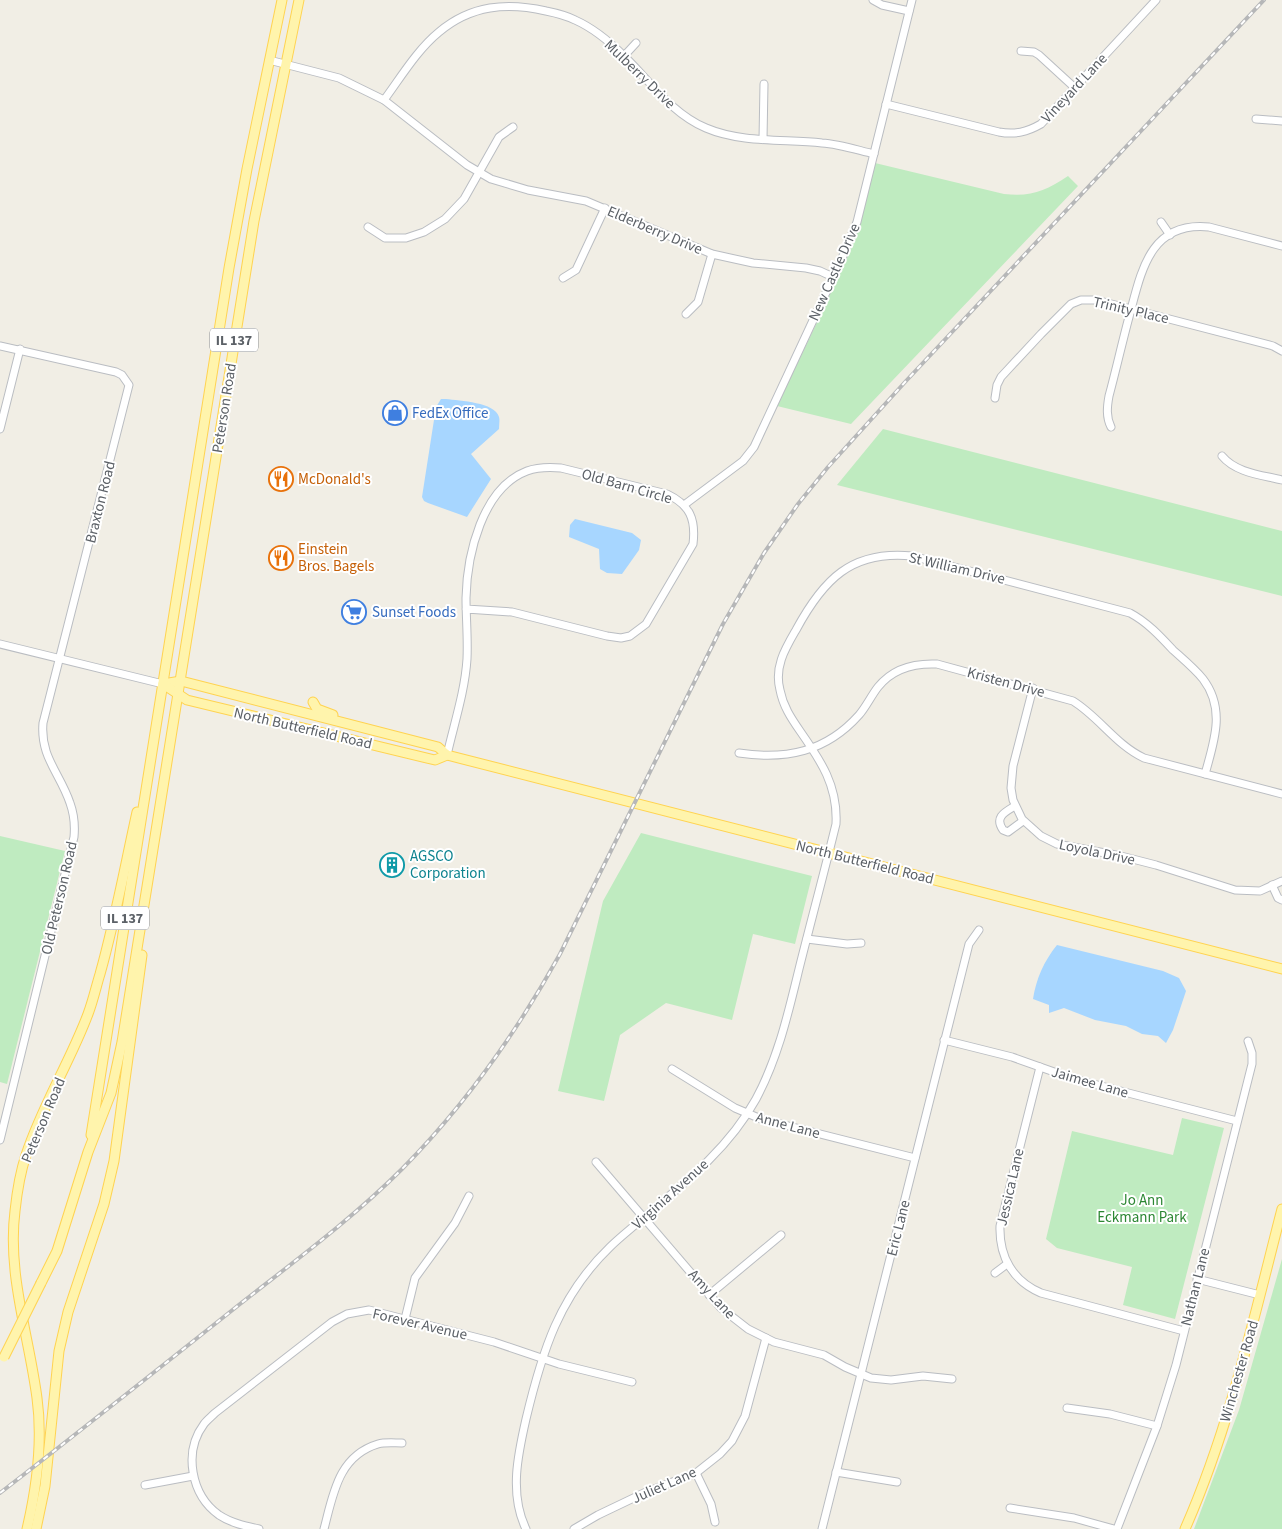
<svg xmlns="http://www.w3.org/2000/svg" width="1282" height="1529" viewBox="0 0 1282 1529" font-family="'Source Sans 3',sans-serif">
<rect width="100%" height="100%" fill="#f1eee5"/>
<g fill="#bfebc0">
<path d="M875,163L1004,194C1032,197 1045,191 1068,176L1078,186L851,424L777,406C814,327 857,249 875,163Z"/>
<path d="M883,429L1282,531V596L837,485Z"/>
<path d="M641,833L812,876L795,944L753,934L732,1020L666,1003L620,1035L604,1101L558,1091L603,901Z"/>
<path d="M0,836L65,851L7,1084L0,1082Z"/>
<path d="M1182,1118L1224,1128L1175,1319L1123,1305L1132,1267L1057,1248L1046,1239L1072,1131L1173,1155Z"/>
<path d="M1282,1259V1529H1194L1239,1410Z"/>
</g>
<g fill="#a7d6ff">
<path d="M441,399H446C460,401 495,402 499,417C500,420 499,425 499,429L471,454L491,479L467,517L428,503L424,501L422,497L436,407Z"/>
<path d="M575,519L632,533L641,540L639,550L622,574L607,573L600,569L599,549L569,537L570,525Z"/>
<path d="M1057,945L1163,971L1179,978L1186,991L1173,1030L1166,1043L1158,1036L1142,1034L1126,1026L1095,1020L1064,1008L1049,1013V1005L1033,999C1036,979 1044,961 1057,945Z"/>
</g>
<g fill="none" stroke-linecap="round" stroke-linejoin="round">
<defs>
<g id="minor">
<path d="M873,0L882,5L909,11"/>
<path d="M1021,51L1034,52L1039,55L1075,88"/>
<path d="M624,56L636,43"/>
<path d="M269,60L339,78L384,100L467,165L491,179L528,190L586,201L712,254L753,263L806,268L820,271L833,277"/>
<path d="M384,100C401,77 417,50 439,32C471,5 507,2 546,11C556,13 567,16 575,20C593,28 610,42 624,56C650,81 671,113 706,128C741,143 784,139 822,143C839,144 857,150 874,154"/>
<path d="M886,104L999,132C1015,135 1027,132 1041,124L1156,0"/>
<path d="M1256,119L1282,121"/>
<path d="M763,139L764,84"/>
<path d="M1161,222L1170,235"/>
<path d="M368,227L385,238H406L424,232L445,219L464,199L499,137L513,127"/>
<path d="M563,278L576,270L605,208"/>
<path d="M686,314L698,302L712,254"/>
<path d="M0,346L116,372L122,375L129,385L43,723C40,757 60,773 70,803C74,814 75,826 74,837L0,1140"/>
<path d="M995,398L997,385L1001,377L1041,334L1071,304L1081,300H1096L1273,346L1282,351"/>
<path d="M1111,427C1106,417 1107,407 1109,396C1116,370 1122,343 1129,317C1141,273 1149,221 1209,227L1282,246"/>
<path d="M0,429L20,349"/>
<path d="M1222,456C1236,473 1262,475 1282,480"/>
<path d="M684,505L743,461L754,447L843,256L857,222L912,0"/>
<path d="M0,644L163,684"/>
<path d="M1033,688L1013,766L1011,788L1013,800L1022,819L1041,836L1057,844L1121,856L1156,865L1235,890L1260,891L1282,881"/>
<path d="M739,753C786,760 826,752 859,715C866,707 871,696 878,687C893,668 914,663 937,664L1073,701C1099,717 1116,745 1144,758L1282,794"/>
<path d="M447,755C454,724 465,691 467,659C468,638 466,618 466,598C467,555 482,488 527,471C538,467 550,467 561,468L667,494C690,505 696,519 693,544L646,624L630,636L621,638L607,636L512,612L466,609"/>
<path d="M1015,806C1005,812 994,817 1003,830L1008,832L1023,821"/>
<path d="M1272,885L1278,898L1282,900"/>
<path d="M807,939L847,944L861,943"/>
<path d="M944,1040L1012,1057L1074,1079L1237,1121"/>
<path d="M1040,1067L1000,1226C999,1257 1013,1281 1041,1293L1184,1331"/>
<path d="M672,1069L735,1108L761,1119L915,1158"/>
<path d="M596,1162L721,1308L748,1329L774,1342L824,1355L845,1367L871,1378L891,1380L923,1376L952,1379"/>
<path d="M995,1273L1007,1264"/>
<path d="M1197,1279L1260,1295"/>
<path d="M709,1295L781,1235"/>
<path d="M405,1319L415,1278L455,1223L469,1196"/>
<path d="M1067,1408L1110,1414L1157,1426"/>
<path d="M836,1472L897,1482"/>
<path d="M696,1473L711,1504L715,1522"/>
<path d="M145,1485L193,1476"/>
<path d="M1010,1508L1074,1518L1114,1529"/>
<path d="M259,1529C245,1526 231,1523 219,1515C191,1495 183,1452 204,1424C207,1420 211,1417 215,1413L332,1322L347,1314L369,1310L494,1342L559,1364L632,1382"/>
<path d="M324,1529C333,1495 338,1456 378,1444C385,1442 394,1443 402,1443"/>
<path d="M526,1529C509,1494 518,1454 526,1419C542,1352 559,1296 610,1247C620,1237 632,1228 643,1218C685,1183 729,1148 756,1099C778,1058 788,1014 799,969C811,921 824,873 836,824C838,786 821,761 800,731C791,718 783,706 780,690C774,667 785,649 796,630C823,580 851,550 912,556L1130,613C1147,622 1160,636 1173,650C1183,659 1195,669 1203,679C1226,709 1214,742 1205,774"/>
<path d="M574,1529L598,1515L644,1493L696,1473L720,1454L732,1441L745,1416L766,1338"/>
<path d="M822,1529L969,944L979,930"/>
<path d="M1117,1529L1157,1426L1176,1365L1252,1064V1053L1248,1041"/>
</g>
<g id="major">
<path d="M163,684L181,681L438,747L447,755L1282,969"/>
<path d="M163,684L187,700L435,760L447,755"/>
<path d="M313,702L317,709L333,715"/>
<path d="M91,1135L229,268L247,169L282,0"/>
<path d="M41,1283L57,1251L88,1152L111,1093L122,1042L254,221L299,0"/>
<path d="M27,1529C37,1486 43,1442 37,1398C29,1336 7,1274 15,1211C17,1192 20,1173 26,1155C42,1106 70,1062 88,1014C93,1001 96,987 100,974C115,921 125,866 137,812"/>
<path d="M36,1529L45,1486L59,1351L68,1312L104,1204L114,1161L142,955"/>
<path d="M1185,1529C1230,1427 1254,1317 1282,1209"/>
</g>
</defs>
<use href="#minor" stroke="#babdc2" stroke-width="9"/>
<use href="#major" stroke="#ffd350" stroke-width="11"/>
<use href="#minor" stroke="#fff" stroke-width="7"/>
<use href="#major" stroke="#fff4ac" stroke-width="9"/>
<defs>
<path id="rail" d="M0,1493C79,1432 157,1370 235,1308C292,1263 351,1220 402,1169C465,1105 517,1032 560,954L723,624L764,553L798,504L828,467L906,381L1264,0"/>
</defs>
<use href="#rail" stroke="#b6b7b8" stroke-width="4"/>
<use href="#rail" stroke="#fff" stroke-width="2" stroke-dasharray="5.5" stroke-linecap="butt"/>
<defs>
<path id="major-bridge" d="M4,1357L41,1283"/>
</defs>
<use href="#major-bridge" stroke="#ffd350" stroke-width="11" stroke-linecap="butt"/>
<use href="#major-bridge" stroke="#fff4ac" stroke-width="9"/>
</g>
<defs>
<symbol id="shop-ring" viewBox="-11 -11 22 22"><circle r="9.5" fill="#fff" stroke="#3f7fe0" stroke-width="1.5"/><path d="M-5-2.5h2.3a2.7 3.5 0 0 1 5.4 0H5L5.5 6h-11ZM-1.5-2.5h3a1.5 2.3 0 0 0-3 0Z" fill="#3f7fe0"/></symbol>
<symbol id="restaurant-ring" viewBox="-11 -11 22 22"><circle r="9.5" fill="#fff" stroke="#e8710a" stroke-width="1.5"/><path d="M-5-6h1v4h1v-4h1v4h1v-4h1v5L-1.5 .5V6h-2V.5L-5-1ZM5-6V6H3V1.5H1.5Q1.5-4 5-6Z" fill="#e8710a"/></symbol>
<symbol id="supermarket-ring" viewBox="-11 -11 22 22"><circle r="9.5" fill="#fff" stroke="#3f7fe0" stroke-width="1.5"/><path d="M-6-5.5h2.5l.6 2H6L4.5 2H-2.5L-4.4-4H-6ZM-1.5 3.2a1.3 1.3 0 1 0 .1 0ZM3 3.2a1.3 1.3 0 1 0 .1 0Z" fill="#3f7fe0"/></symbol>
<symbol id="building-ring" viewBox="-11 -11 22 22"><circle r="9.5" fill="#fff" stroke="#0f9aa8" stroke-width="1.5"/><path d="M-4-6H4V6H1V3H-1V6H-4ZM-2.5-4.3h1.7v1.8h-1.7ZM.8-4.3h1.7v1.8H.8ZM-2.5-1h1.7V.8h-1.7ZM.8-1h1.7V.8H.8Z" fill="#0f9aa8"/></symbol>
</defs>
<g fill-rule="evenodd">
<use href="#shop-ring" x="381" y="399" width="28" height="28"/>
<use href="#restaurant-ring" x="267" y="465" width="28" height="28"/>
<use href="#restaurant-ring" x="267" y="544" width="28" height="28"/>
<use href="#supermarket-ring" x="340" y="598" width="28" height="28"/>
<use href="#building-ring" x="378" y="851" width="28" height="28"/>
</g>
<g text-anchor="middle" stroke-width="4" stroke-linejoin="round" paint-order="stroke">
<g fill="#fff" stroke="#8d9095" stroke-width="1">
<rect x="210" y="328.5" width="48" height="23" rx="4"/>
<rect x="101" y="906.5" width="48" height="23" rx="4"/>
</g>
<g font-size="14" font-weight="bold" fill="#5c6167">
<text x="234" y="345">IL 137</text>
<text x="125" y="923">IL 137</text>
</g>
<g font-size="15" fill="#5c6167" stroke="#fff">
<text transform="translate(640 74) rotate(44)" y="5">Mulberry Drive</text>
<text transform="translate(1074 88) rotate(-47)" y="5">Vineyard Lane</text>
<text transform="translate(655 230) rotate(23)" y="5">Elderberry Drive</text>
<text transform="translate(834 272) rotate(-66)" y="5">New Castle Drive</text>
<text transform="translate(1131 310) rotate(13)" y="5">Trinity Place</text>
<text transform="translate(224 408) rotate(-81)" y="5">Peterson Road</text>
<text transform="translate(627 486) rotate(16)" y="5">Old Barn Circle</text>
<text transform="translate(100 502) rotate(-76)" y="5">Braxton Road</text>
<text transform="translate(957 568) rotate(13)" y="5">St William Drive</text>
<text transform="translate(1006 682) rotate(15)" y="5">Kristen Drive</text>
<text transform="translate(303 728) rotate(13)" y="5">North Butterfield Road</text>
<text transform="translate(1097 852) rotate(12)" y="5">Loyola Drive</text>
<text transform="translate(865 862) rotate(14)" y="5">North Butterfield Road</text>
<text transform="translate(59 898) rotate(-77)" y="5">Old Peterson Road</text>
<text transform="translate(1090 1082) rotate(16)" y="5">Jaimee Lane</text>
<text transform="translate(43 1120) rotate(-67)" y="5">Peterson Road</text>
<text transform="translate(788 1125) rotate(15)" y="5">Anne Lane</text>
<text transform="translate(1010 1187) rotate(-77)" y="5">Jessica Lane</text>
<text transform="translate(670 1194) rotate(-42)" y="5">Virginia Avenue</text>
<text transform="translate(898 1228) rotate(-76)" y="5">Eric Lane</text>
<text transform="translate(1195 1287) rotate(-76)" y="5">Nathan Lane</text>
<text transform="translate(712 1294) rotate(47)" y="5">Amy Lane</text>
<text transform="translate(420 1324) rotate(13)" y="5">Forever Avenue</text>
<text transform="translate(1239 1371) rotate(-74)" y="5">Winchester Road</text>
<text transform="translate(664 1485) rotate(-24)" y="5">Juliet Lane</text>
</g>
<g font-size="15" fill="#366cbe" stroke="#fff" text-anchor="start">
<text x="412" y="418">FedEx Office</text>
<text x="372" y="617">Sunset Foods</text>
</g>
<g font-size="15" fill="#c56008" stroke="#fff" text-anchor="start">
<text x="298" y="484">McDonald's</text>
<text x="298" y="554">Einstein<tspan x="298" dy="17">Bros. Bagels</tspan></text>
</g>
<g font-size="15" fill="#0d838f" stroke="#fff" text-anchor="start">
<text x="410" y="861">AGSCO<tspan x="410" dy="17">Corporation</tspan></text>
</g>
<g font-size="15" fill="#2c8733" stroke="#fff">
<text x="1142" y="1205">Jo Ann<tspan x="1142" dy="17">Eckmann Park</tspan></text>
</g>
</g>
</svg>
